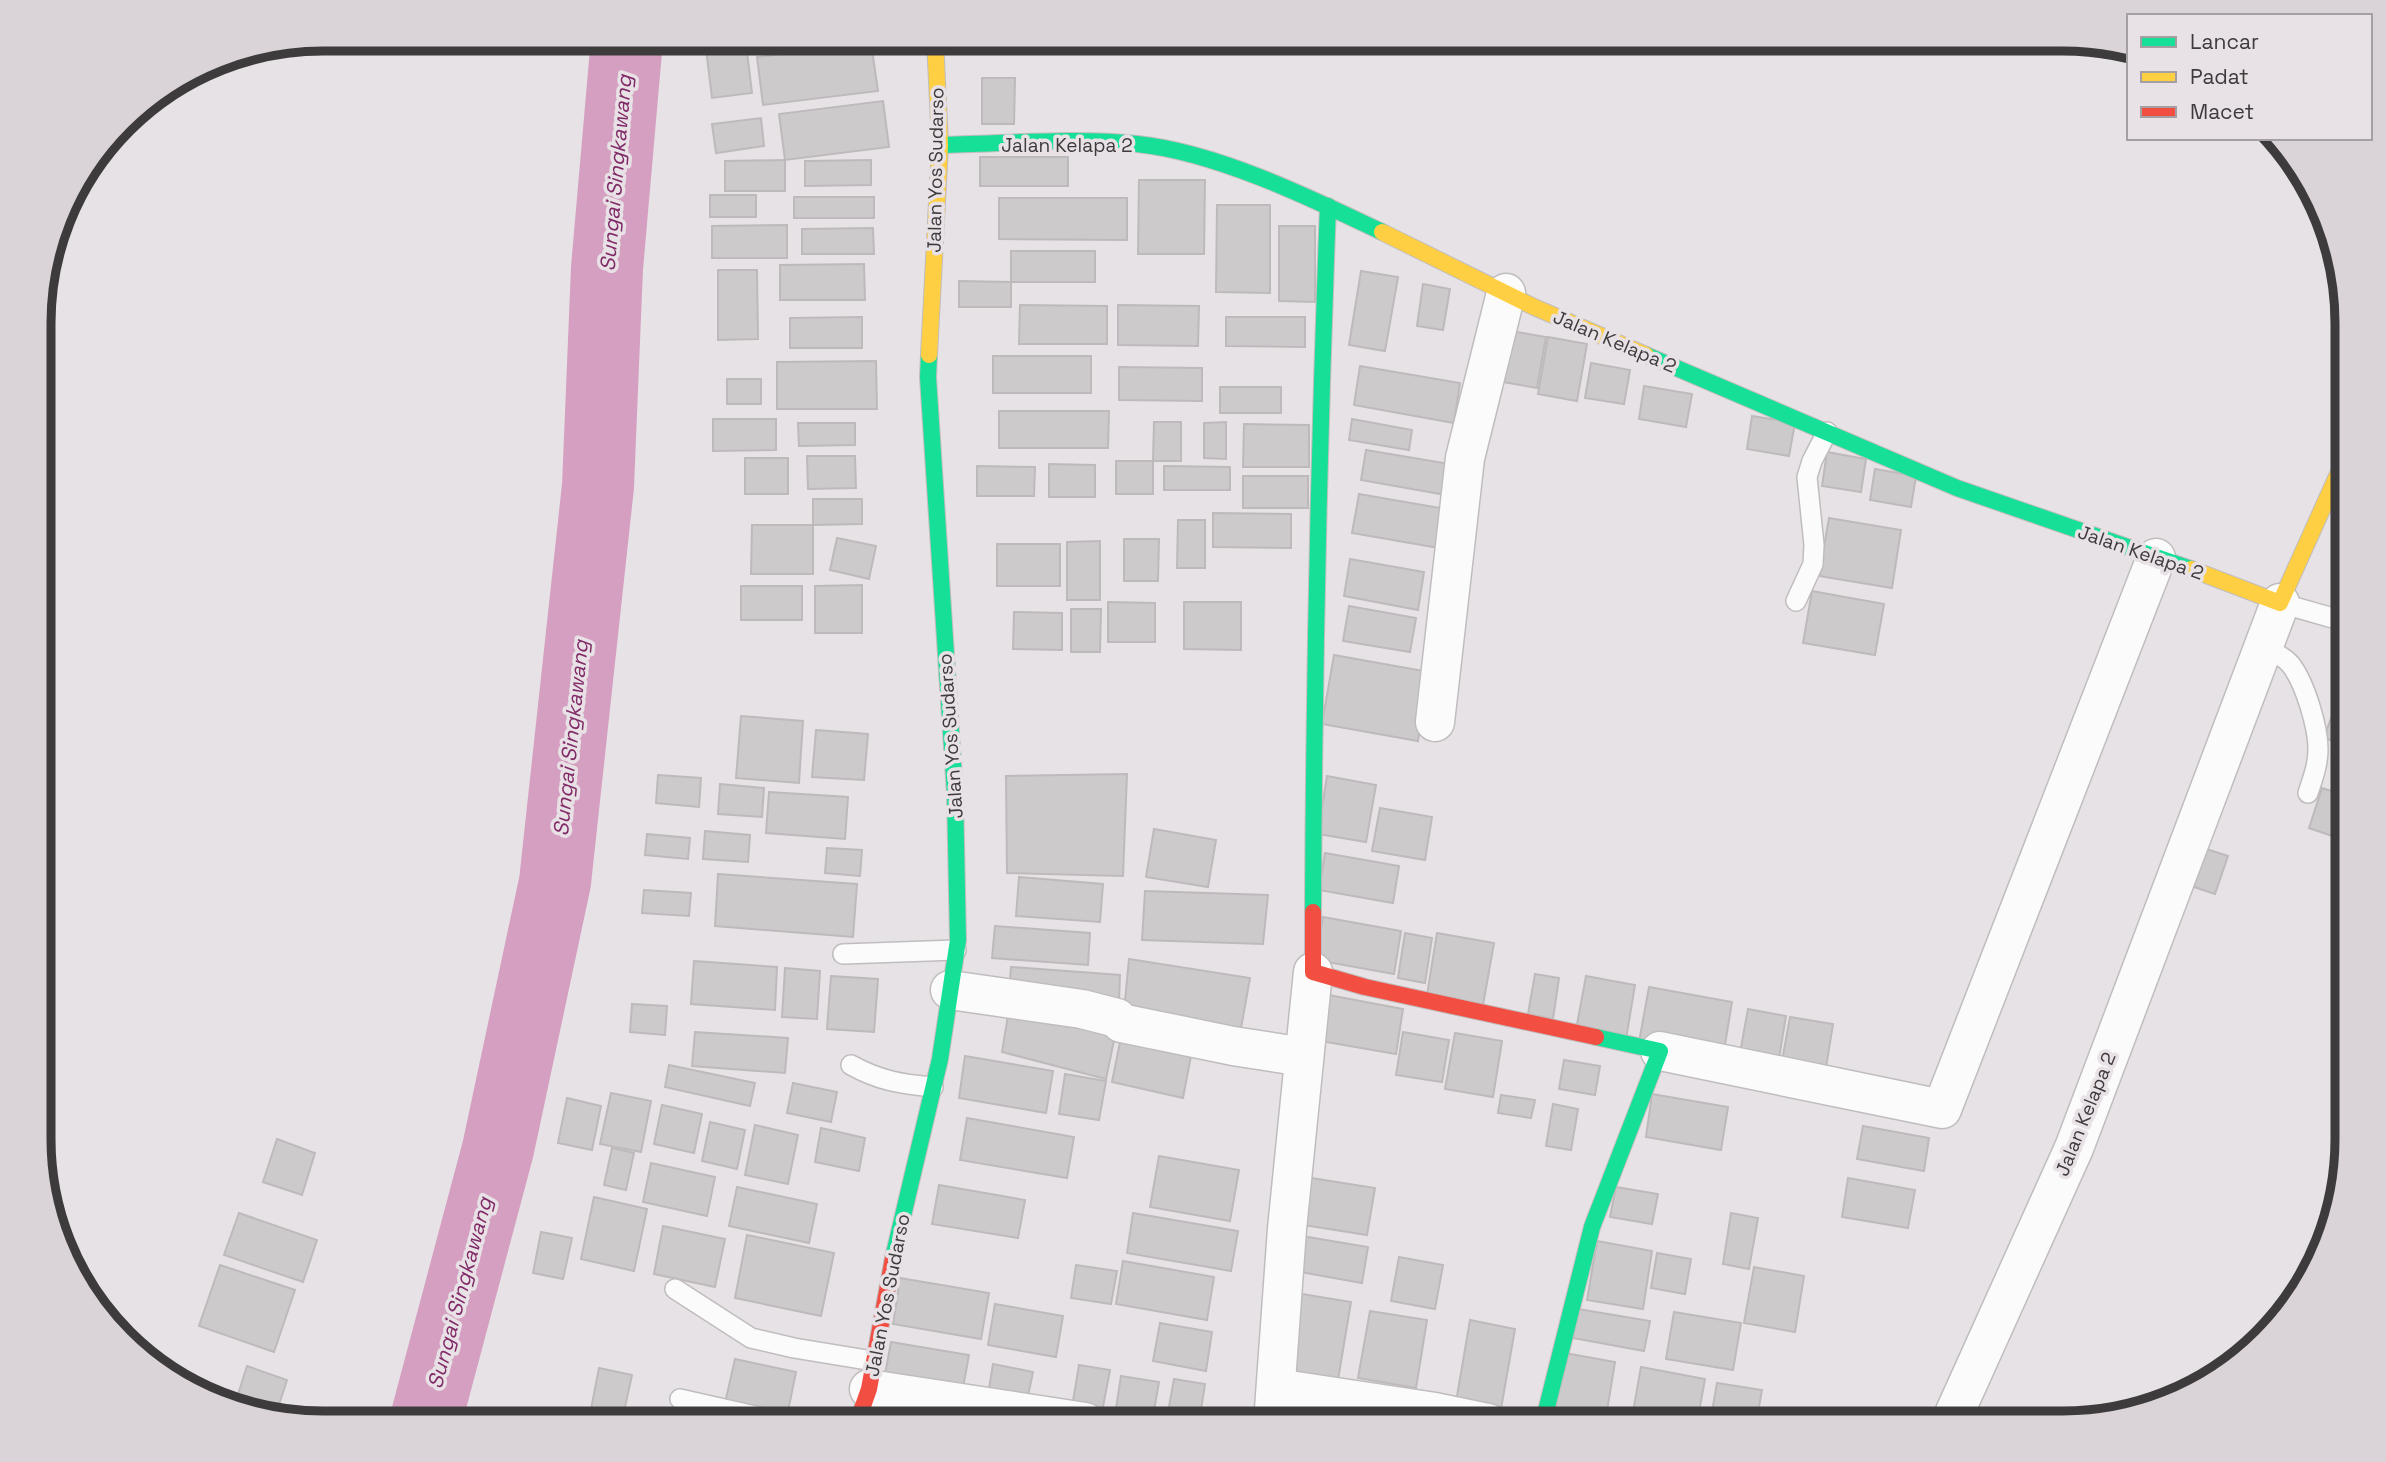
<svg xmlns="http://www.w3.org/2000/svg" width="2386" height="1462" viewBox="0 0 2386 1462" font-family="'Space Grotesk',sans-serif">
<rect width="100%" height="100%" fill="#e7e2e5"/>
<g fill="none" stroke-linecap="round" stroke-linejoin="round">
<path stroke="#d49fc1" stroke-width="72" d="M425,1423L498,1149L555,882L598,486L607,268L627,39"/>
</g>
<g fill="#cdcacc" stroke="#bebabc" stroke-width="2">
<path d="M754,39H805L754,45Z"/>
<path d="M1005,39H1075V41L1005,40Z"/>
<path d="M871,43L878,91L763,105L757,57Z"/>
<path d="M746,44L752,93L712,98L706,49Z"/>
<path d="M982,78H1015L1014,124H982Z"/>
<path d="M883,101L889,147L785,160L779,114Z"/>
<path d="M761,118L764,146L716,153L712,124Z"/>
<rect x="980" y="157" width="88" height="29"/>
<path d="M785,160V191H725V161Z"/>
<path d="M871,160V185L805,186V161Z"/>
<path d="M1139,180H1205L1204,254H1138Z"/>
<rect x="710" y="195" width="46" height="22"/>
<rect x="794" y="197" width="80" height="21"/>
<path d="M999,198H1127V240L999,239Z"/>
<path d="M1217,205H1270V293L1216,292Z"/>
<path d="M787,225V258H712V226Z"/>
<path d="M1279,226H1315V302L1279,301Z"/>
<path d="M873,228L874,254H802V229Z"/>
<rect x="1011" y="251" width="84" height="31"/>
<path d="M864,264L865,300H780V265Z"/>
<path d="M718,270H757L758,339L718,340Z"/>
<path d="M1361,271L1398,277L1385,351L1349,345Z"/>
<path d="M959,281L1011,282V307H959Z"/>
<path d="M1423,284L1450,289L1443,330L1417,326Z"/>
<path d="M1020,305L1107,306V344H1019Z"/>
<path d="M1118,305L1199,306L1198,346L1118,345Z"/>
<path d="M862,317V348H790V318Z"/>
<path d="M1226,317H1305V347L1226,346Z"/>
<path d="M1499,329L1546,337L1537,388L1491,380Z"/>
<path d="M1548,337L1587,344L1577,401L1538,394Z"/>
<rect x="993" y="356" width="98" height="37"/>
<path d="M876,361L877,409H777V362Z"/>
<path d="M1591,363L1630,370L1624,404L1585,398Z"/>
<path d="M1360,366L1460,383L1454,423L1354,405Z"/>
<path d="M1119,367L1202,368V401L1119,400Z"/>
<rect x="727" y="379" width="34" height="25"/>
<path d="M1644,386L1692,394L1686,427L1639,419Z"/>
<rect x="1220" y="387" width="61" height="26"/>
<path d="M999,411H1109L1108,448H999Z"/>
<path d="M1752,416L1795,423L1789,456L1747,449Z"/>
<path d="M713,419H776V450L713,451Z"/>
<path d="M1352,419L1412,430L1409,450L1349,440Z"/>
<path d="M1154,422H1181V461H1153Z"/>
<path d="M1226,422V459L1204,458V423Z"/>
<path d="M798,423H855V445L799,446Z"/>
<path d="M1244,424L1309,425V467H1243Z"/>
<path d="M1366,450L1450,464L1446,495L1361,480Z"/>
<path d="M1827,452L1866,459L1861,492L1822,486Z"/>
<path d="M807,456H855L856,488L808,489Z"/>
<rect x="745" y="458" width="43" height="36"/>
<rect x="1116" y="461" width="37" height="33"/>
<path d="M1049,464L1095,465V497H1049Z"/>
<path d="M977,466L1035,467L1034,496H977Z"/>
<path d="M1164,466L1230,467V490H1164Z"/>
<path d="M1875,469L1916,476L1911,507L1870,500Z"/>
<rect x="1243" y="476" width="65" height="32"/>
<path d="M1359,494L1446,509L1439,548L1352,533Z"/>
<path d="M813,499H862V524L813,525Z"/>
<path d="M1213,513L1291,514V548L1213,547Z"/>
<path d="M1829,518L1901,530L1892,588L1819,576Z"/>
<path d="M1178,520H1205V568H1177Z"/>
<path d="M752,525H813V574H751Z"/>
<path d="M837,538L876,546L869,579L830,570Z"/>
<path d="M1124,539H1159L1158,581H1124Z"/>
<path d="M1100,541V600H1067V542Z"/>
<rect x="997" y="544" width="63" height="42"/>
<path d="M1350,559L1424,572L1418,610L1344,596Z"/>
<path d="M862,585V633H815V586Z"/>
<rect x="741" y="586" width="61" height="34"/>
<path d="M1812,591L1884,604L1875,655L1803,643Z"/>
<path d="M1108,602L1155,603V642H1108Z"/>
<path d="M1184,602H1241V650L1184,649Z"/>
<path d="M1349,606L1416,618L1410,652L1343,641Z"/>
<path d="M1071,609H1101L1100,652H1071Z"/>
<path d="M1014,612L1062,613V650L1013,649Z"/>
<path d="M1334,655L1429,672L1418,741L1322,724Z"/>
<path d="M2332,715L2347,720L2345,745L2324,738Z"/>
<path d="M741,716L803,721L799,783L736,778Z"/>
<path d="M816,730L868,734L864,780L812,777Z"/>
<path d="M1127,774L1123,876L1007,873L1006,776Z"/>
<path d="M658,775L701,778L699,807L656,803Z"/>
<path d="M1327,776L1376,785L1366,842L1318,834Z"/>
<path d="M720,784L764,788L762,817L718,814Z"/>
<path d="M2322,788L2347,796V841L2309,828Z"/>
<path d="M769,792L848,797L845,839L766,833Z"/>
<path d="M1380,808L1432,817L1425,860L1372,851Z"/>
<path d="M1154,829L1216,840L1208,887L1146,877Z"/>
<path d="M705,831L750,835L748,862L703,859Z"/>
<path d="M647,834L690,838L688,859L645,855Z"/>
<path d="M2197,846L2228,856L2215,894L2185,884Z"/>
<path d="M827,848L862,850L860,876L825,873Z"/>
<path d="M1325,853L1399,866L1393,903L1319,890Z"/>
<path d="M718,874L857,884L853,937L715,926Z"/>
<path d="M1019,877L1103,884L1100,922L1016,916Z"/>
<path d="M644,890L691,893L689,916L642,913Z"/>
<path d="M1145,891L1268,895L1263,944L1142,940Z"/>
<path d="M1323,917L1401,931L1394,974L1316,960Z"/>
<path d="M995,926L1090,933L1088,965L992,958Z"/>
<path d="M1405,933L1432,938L1425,983L1398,978Z"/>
<path d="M1437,933L1494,943L1483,1005L1427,995Z"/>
<path d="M1129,959L1250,978L1238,1045L1123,1022Z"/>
<path d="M694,961L777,967L775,1010L691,1004Z"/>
<path d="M1011,967L1120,975L1119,1001L1009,993Z"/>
<path d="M785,968L820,971L817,1019L782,1017Z"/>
<path d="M1535,974L1559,978L1553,1019L1528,1014Z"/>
<path d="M831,976L878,979L874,1032L827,1029Z"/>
<path d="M1586,976L1635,985L1626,1039L1576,1030Z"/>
<path d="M1649,987L1732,1002L1723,1057L1639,1042Z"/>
<path d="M1318,993L1403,1009L1396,1054L1309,1039Z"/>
<path d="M1010,1003L1118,1021L1106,1079L1002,1052Z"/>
<path d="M632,1004L667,1006L665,1035L630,1032Z"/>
<path d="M1748,1009L1786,1016L1777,1070L1738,1064Z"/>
<path d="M1790,1017L1833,1024L1824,1080L1780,1072Z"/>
<path d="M1123,1027L1194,1040L1183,1098L1112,1082Z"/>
<path d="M695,1032L788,1038L785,1073L692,1066Z"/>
<path d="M1403,1032L1449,1040L1442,1082L1396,1075Z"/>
<path d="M1455,1033L1502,1041L1493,1097L1445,1089Z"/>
<path d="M965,1056L1053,1071L1046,1113L959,1098Z"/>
<path d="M1564,1060L1600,1066L1595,1095L1559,1089Z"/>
<path d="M669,1065L755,1083L750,1106L665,1087Z"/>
<path d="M1065,1074L1106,1081L1099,1120L1059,1114Z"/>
<path d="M793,1083L837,1092L831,1122L787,1113Z"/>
<path d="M611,1093L651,1101L641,1152L600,1144Z"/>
<path d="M1652,1094L1728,1107L1721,1150L1646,1137Z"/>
<path d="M1501,1095L1535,1100L1531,1118L1498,1113Z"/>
<path d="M567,1098L601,1106L592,1150L558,1143Z"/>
<path d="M1553,1104L1578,1109L1571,1150L1546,1146Z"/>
<path d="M662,1105L702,1114L694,1153L654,1144Z"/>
<path d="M967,1118L1074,1137L1067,1178L960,1160Z"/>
<path d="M710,1122L745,1130L737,1169L702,1161Z"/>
<path d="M755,1125L798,1135L788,1184L745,1175Z"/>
<path d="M1863,1126L1929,1138L1924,1171L1857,1159Z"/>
<path d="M821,1128L865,1138L859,1171L815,1162Z"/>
<path d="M277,1139L315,1153L302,1195L263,1182Z"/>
<path d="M612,1148L634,1153L626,1190L604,1185Z"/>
<path d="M1159,1156L1239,1170L1230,1221L1150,1207Z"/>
<path d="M651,1163L715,1177L707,1216L643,1202Z"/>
<path d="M1305,1177L1375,1188L1367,1235L1297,1224Z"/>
<path d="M1848,1178L1915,1190L1908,1228L1842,1217Z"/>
<path d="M939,1185L1025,1200L1018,1238L932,1224Z"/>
<path d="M737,1187L817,1204L809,1243L729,1226Z"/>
<path d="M1616,1187L1658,1194L1652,1224L1610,1217Z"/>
<path d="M594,1197L647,1209L634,1271L581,1259Z"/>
<path d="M239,1213L317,1240L303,1282L224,1255Z"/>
<path d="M1133,1213L1238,1231L1231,1271L1127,1253Z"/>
<path d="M1731,1213L1758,1218L1749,1269L1723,1264Z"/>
<path d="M663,1226L725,1239L715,1287L654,1274Z"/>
<path d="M541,1232L572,1238L563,1279L533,1273Z"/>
<path d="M747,1235L834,1253L821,1316L735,1298Z"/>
<path d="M1296,1235L1368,1247L1362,1283L1289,1270Z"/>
<path d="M1597,1241L1652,1251L1643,1309L1587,1300Z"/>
<path d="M1657,1253L1691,1259L1685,1294L1651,1288Z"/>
<path d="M1399,1257L1443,1265L1435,1309L1391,1301Z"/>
<path d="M1123,1261L1214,1277L1207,1320L1116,1304Z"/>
<path d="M220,1265L295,1290L274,1352L199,1326Z"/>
<path d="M1076,1265L1117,1271L1111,1304L1071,1298Z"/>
<path d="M1754,1267L1804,1276L1795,1332L1744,1323Z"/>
<path d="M900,1278L989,1293L981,1339L893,1324Z"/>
<path d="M1296,1293L1351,1302L1338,1380L1283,1371Z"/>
<path d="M995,1304L1063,1316L1056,1357L988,1345Z"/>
<path d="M1578,1309L1650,1321L1644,1351L1573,1338Z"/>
<path d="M1370,1311L1427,1320L1416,1388L1358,1378Z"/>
<path d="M1674,1312L1741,1323L1733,1370L1666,1359Z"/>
<path d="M1470,1320L1515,1329L1501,1409L1456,1402Z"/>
<path d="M1160,1323L1212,1332L1206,1371L1153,1361Z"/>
<path d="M891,1342L969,1355L962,1393L884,1380Z"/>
<path d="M1565,1353L1615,1362L1605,1423H1553Z"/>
<path d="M735,1359L796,1372L787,1416L725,1403Z"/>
<path d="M993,1364L1033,1372L1028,1396L989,1389Z"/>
<path d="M1079,1365L1110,1370L1102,1412L1072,1407Z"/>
<path d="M247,1366L287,1380L275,1417L249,1414L234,1407Z"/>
<path d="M1641,1367L1705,1379L1697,1423H1631Z"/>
<path d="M599,1368L632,1375L623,1416L591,1409Z"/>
<path d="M1121,1376L1159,1382L1152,1422L1115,1415Z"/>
<path d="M1174,1379L1205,1384L1199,1423H1166Z"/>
<path d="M1717,1383L1762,1390L1756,1423H1710Z"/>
<path d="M881,1416L923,1423H880Z"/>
</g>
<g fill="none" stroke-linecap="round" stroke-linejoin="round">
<defs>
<g id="lane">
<path d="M1796,601L1813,564L1814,545L1807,477L1812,461L1827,432"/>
<path d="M2280,603L2347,622"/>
<path d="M2262,650C2273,652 2284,656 2291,665C2305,683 2318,727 2318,749C2318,765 2313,778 2308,793"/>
<path d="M843,954L956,950"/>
<path d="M851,1065C880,1081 901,1084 933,1087"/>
<path d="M675,1289L751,1338L794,1348L873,1361"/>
<path d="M680,1399L786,1423"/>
</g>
<g id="street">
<path d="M1435,722L1465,458L1506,293"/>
<path d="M950,990L1082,1009L1117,1018L1121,1023L1233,1046L1304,1057"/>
<path d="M1660,1051L1942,1109L2156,558"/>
<path d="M1276,1388L1435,1412L1488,1423"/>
<path d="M869,1389L1085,1422"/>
<path d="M1273,1423L1287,1229L1313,972"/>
<path d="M1950,1423L2074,1148L2280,603"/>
</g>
<g id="fast">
<path d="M940,145C1003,144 1075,137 1137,144C1216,152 1311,198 1382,232"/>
<path d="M1646,355L1957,488L2191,569"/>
<path d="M1313,912C1314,676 1319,441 1328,206"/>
<path d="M893,1258L940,1059L958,940L955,794L928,377L929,355"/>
<path d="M1543,1423L1592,1227L1660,1051L1596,1037"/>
</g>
<g id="slow">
<path d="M1382,232L1534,307L1646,355"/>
<path d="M929,355L940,145L935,39"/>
<path d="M2191,569L2280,603L2347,454"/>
</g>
<g id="jam">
<path d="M1313,912V972L1365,987L1596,1037"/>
<path d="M857,1423L869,1389L893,1258"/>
</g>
</defs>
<use href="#lane" stroke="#c0bdbe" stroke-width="22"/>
<use href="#street" stroke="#c0bdbe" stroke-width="41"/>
<use href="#fast" stroke="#c0bdbe" stroke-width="18"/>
<use href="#slow" stroke="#c0bdbe" stroke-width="18"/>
<use href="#jam" stroke="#c0bdbe" stroke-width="18"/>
<use href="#lane" stroke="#fbfbfb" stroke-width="19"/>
<use href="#street" stroke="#fbfbfb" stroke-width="38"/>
<use href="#fast" stroke="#16e098" stroke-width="16"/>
<use href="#slow" stroke="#ffcf43" stroke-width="16"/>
<use href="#jam" stroke="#f24e42" stroke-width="16"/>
</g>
<g text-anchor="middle" stroke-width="7" stroke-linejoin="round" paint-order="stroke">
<g font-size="19" fill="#3e3b3d" stroke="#e8e1e5">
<text x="1067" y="152">Jalan Kelapa 2</text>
<text transform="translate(935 170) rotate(-89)" y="7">Jalan Yos Sudarso</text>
<text transform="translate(1615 341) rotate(23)" y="7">Jalan Kelapa 2</text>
<text transform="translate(2141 552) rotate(19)" y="7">Jalan Kelapa 2</text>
<text transform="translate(950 736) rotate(-94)" y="7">Jalan Yos Sudarso</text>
<text transform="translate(2085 1114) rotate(-68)" y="7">Jalan Kelapa 2</text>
<text transform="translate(887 1295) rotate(-79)" y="7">Jalan Yos Sudarso</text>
</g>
<g font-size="21" font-style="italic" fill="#812a68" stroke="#e8e1e5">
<text transform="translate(616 173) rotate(-85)" y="7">Sungai Singkawang</text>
<text transform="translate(571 738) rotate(-84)" y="7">Sungai Singkawang</text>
<text transform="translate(460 1293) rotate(-75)" y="7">Sungai Singkawang</text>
</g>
</g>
<path d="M0 0H2386V1462H0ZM323 51H2063A272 272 0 0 1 2335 323V1139A272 272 0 0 1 2063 1411H323A272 272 0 0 1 51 1139V323A272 272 0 0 1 323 51Z" fill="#dad4d8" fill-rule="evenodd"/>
<path fill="none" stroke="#3e3b3d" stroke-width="9" d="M323 51H2063A272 272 0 0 1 2335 323V1139A272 272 0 0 1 2063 1411H323A272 272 0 0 1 51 1139V323A272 272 0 0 1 323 51Z"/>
<rect x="2127" y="14" width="245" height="126" fill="#e8e1e5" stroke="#a49fa2" stroke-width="2"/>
<rect x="2141" y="37" width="35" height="10" fill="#16e098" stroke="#a49fa2" stroke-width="2"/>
<text x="2190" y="49" font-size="21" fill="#3e3b3d">Lancar</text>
<rect x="2141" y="72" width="35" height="10" fill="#ffcf43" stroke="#a49fa2" stroke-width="2"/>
<text x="2190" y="84" font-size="21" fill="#3e3b3d">Padat</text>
<rect x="2141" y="107" width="35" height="10" fill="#f24e42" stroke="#a49fa2" stroke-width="2"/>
<text x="2190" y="119" font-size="21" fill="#3e3b3d">Macet</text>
</svg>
